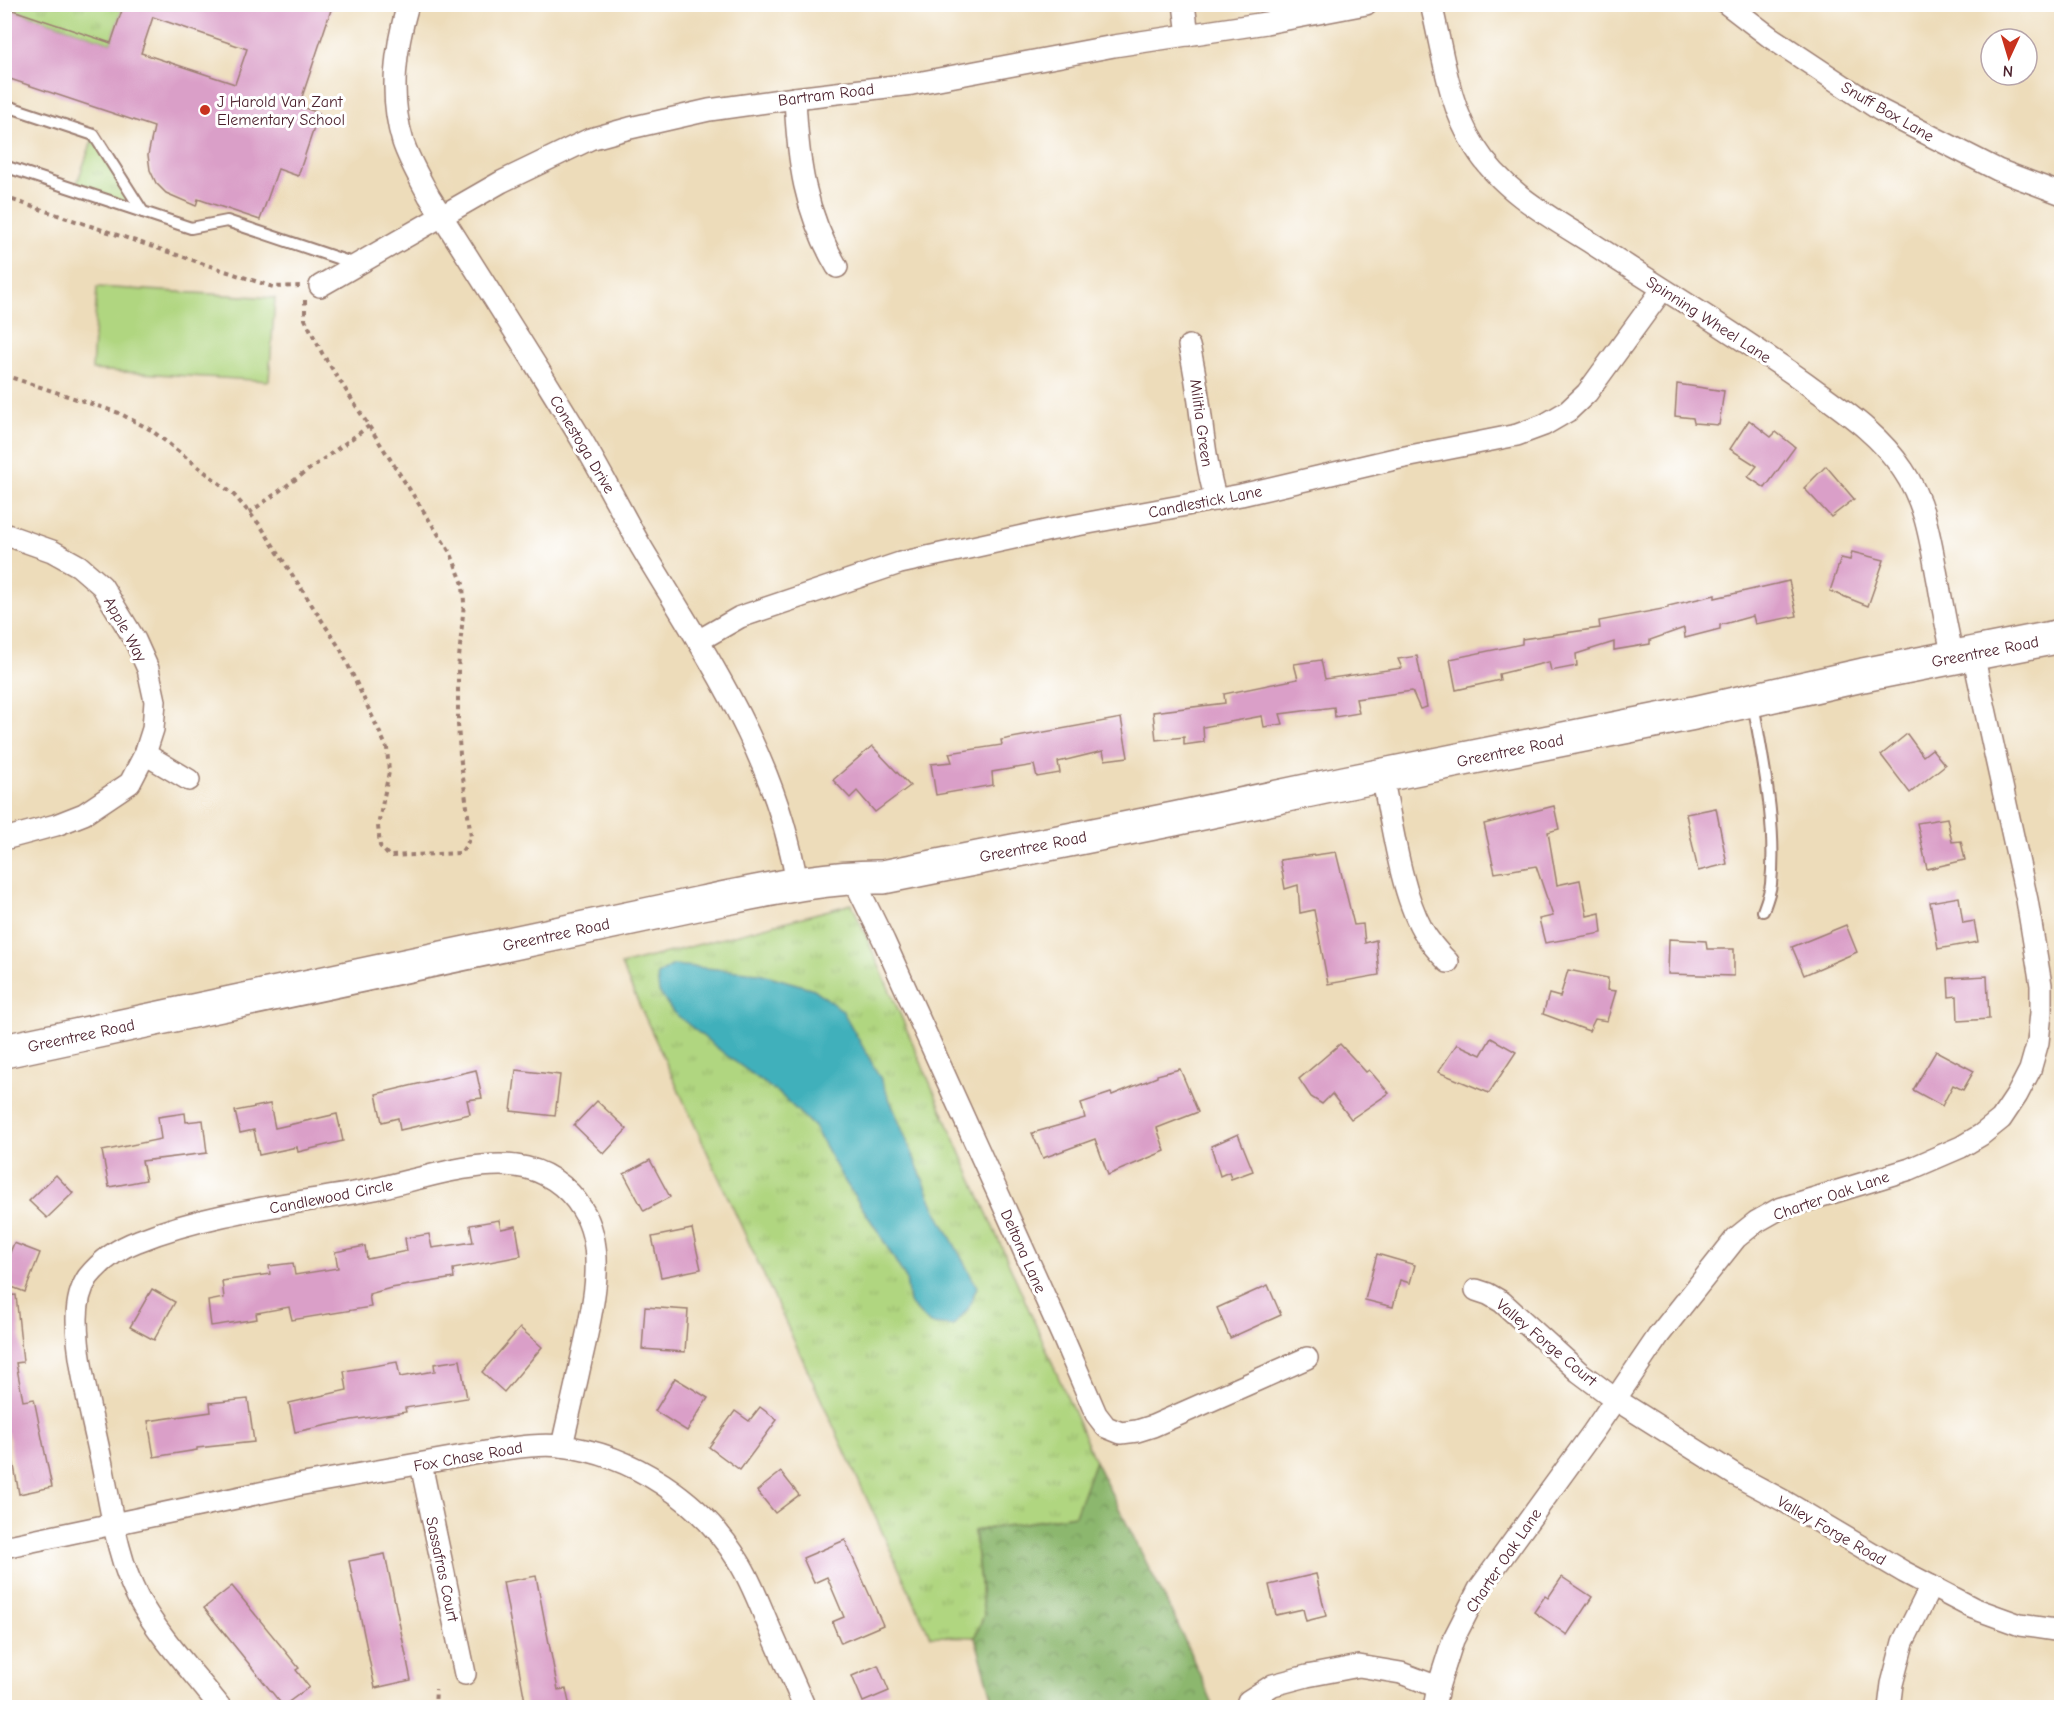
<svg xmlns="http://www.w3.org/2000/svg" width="2066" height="1712" viewBox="0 0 2066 1712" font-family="'Comic Neue',sans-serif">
<defs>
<pattern id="grass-tufts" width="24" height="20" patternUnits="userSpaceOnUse" patternTransform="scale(1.5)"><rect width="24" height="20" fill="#b0d680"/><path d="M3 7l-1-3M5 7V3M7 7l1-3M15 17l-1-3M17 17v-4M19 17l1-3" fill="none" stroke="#99b76f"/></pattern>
<pattern id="forest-crowns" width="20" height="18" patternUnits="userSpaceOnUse" patternTransform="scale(1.5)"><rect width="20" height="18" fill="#8cb76e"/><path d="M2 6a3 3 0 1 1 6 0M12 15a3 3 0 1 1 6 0" fill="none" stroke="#74945b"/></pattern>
</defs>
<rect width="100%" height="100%" fill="#fff"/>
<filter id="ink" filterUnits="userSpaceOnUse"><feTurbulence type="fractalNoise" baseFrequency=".0167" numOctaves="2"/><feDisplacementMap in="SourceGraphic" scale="12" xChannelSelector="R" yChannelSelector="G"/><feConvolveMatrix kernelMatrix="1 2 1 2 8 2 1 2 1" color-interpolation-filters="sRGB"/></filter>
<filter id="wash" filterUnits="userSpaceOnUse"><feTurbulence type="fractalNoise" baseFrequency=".008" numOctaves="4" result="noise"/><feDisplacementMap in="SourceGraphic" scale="24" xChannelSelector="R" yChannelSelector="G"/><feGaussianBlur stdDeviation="1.35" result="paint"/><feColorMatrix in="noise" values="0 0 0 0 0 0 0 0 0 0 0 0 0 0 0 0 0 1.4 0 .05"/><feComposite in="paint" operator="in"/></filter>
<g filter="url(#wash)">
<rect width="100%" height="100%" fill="#eddcba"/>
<g fill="url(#grass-tufts)" stroke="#7d7a56" stroke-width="1.5">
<path d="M5,4L124,5L111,43L5,7Z"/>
<path d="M94,135L143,212L75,189Z"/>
<path d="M852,904L1095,1461L1076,1515L974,1531L984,1615L975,1637L930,1636L621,965Z"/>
</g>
<path fill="url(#forest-crowns)" stroke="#6b6b4c" stroke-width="1.5" d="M1095,1461L1177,1623L1214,1707H995L975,1637L984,1615L974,1531L1075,1515Z"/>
<path fill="#b0d680" stroke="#7d7a56" stroke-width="1.5" d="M97,287L275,298L269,381L92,370Z"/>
<path fill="#40b0bb" stroke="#456873" stroke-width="1.5" d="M673,965L759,973L814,989L842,1010L882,1081L934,1206L977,1287L968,1309L953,1326L930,1324L909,1303L906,1279L879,1233L842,1177L814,1127L782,1096L726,1055L673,1012L659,992L657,975Z"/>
<g id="blocks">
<g fill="#da9fc8" fill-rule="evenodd">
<path d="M124,4H333L299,106L319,113L298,176L278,169L260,220L198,199L196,206L166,193L156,183L150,170L148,155L154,127L4,77V7L111,43ZM153,17L247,49L235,84L141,53Z"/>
<path d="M1677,384L1724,391L1719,425L1694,423L1693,418L1675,416Z"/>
<path d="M1749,420L1771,437L1776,432L1795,447L1765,488L1748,477L1757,466L1730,449Z"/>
<path d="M1826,466L1854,499L1831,517L1804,488Z"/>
<path d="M1852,552L1884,560L1868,606L1830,591L1841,558L1850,560Z"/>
<path d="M1789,581L1797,616L1755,624L1753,616L1720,625V629L1685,638L1684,628L1650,640V644L1614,650V642L1576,654L1577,666L1551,671L1549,662L1499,674L1500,680L1456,690L1450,659L1522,644V639L1600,628L1599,621L1668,608V606L1715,595V598Z"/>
<path d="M1417,656L1427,707L1420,709L1412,691L1356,699L1359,713L1335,717L1334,707L1280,714L1283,724L1264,727L1262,716L1203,727L1204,742L1184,745V737L1156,740L1153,712L1225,703L1224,694L1298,679L1294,664L1321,660L1325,679L1402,668L1398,659Z"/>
<path d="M1121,718L1128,757L1105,760L1103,751L1058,762L1060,773L1037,777L1034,765L992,772L993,785L936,795L931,764L952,762L949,753L1002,745L1001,740Z"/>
<path d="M1907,734L1923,756L1932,749L1945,765L1910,793L1881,755Z"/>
<path d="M872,746L910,786L875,812L857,791L850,798L833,780Z"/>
<path d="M1554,806L1559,829L1548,832L1557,885L1580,880L1587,916L1600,913L1602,933L1545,943L1539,919L1553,916L1536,866L1495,873L1484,824Z"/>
<path d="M1716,808L1727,864L1698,871L1686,814Z"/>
<path d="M1947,818L1952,842L1961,841L1965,860L1927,869L1917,823Z"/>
<path d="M1336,852L1354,925L1363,924L1365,943L1376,940L1379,975L1328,984L1314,910L1300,913L1298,885L1285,889L1280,860Z"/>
<path d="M1959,897L1963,923L1974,921L1978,942L1938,949L1930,902Z"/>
<path d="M1846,925L1857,952L1804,975L1792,947Z"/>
<path d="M1669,939L1706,941L1707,949H1734V976L1668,974Z"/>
<path d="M1568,970L1608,978L1607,990L1616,991L1607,1021L1595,1019L1589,1031L1543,1014L1549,994L1560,997Z"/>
<path d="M1987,976L1989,1019L1958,1021L1957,996L1949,997L1948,978Z"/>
<path d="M1491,1038L1516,1052L1489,1093L1438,1072L1457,1044L1481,1055Z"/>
<path d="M1340,1044L1366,1072L1369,1070L1389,1093L1351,1119L1332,1094L1322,1104L1311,1097L1299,1079Z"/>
<path d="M1936,1051L1974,1071L1963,1090L1953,1085L1942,1106L1913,1090Z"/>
<path d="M1180,1069L1198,1112L1157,1128L1165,1151L1108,1175L1095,1139L1043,1158L1032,1133L1085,1118L1081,1103L1111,1093L1112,1095L1157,1077V1075Z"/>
<path d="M476,1070L482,1098L467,1100L470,1114L400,1130L398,1118L382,1122L376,1094Z"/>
<path d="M516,1070L560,1075L555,1116L511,1111Z"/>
<path d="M597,1101L627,1129L604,1154L574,1125Z"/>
<path d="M270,1104L275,1128L337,1114L343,1141L298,1152L297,1147L259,1155L254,1130L240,1133L235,1111Z"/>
<path d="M185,1113L186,1122L203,1120L207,1153L142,1161L146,1180L109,1187L102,1151L161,1139L158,1117Z"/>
<path d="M1238,1134L1253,1171L1231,1179L1229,1172L1220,1176L1211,1146Z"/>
<path d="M650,1160L670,1197L644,1211L624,1174Z"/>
<path d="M56,1175L73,1193L47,1218L29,1201Z"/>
<path d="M499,1220L501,1229L516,1226L521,1256L453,1269L454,1278L391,1288L369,1294L371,1307L292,1320L289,1307L256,1313L257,1319L211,1326L208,1301L224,1298L222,1281L270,1274L269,1266L293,1263L295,1275L338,1268L335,1252L365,1246L367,1259L407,1251L405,1238L429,1234L432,1248L473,1242L470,1225Z"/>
<path d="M692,1229L701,1269L661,1277L652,1237Z"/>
<path d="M14,1243L40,1253L25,1292L4,1284V1267Z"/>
<path d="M1377,1254L1415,1265L1410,1283L1400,1280L1393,1307L1365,1300Z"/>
<path d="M1268,1285L1281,1315L1230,1338L1217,1308Z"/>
<path d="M152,1289L175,1302L154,1340L130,1327Z"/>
<path d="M16,1295L23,1362L16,1363L23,1401L34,1399L52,1487L19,1494L8,1432L4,1433V1296Z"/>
<path d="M645,1307L688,1310L685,1352L642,1349Z"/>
<path d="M520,1328L542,1347L504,1392L482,1372Z"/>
<path d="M460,1360L467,1398L405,1408L406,1412L352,1420L295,1432L289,1403L347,1390L344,1371L397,1362L400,1377L435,1371L434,1364Z"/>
<path d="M675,1378L708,1398L687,1431L655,1411Z"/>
<path d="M248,1399L254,1442L197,1448V1450L154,1457L148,1421L211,1412L210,1403Z"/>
<path d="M760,1407L777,1420L740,1470L709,1447L735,1411L749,1421Z"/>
<path d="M781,1472L799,1495L775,1513L757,1491Z"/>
<path d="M845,1540L883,1625L841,1643L832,1622L844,1617L827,1577L814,1583L803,1558Z"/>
<path d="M385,1554L411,1680L375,1688L349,1561Z"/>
<path d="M1316,1574L1326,1616L1306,1621L1303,1609L1276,1615L1269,1585Z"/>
<path d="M536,1576L558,1690L566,1689L570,1707H526L503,1582Z"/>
<path d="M1562,1577L1592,1597L1567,1635L1534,1612L1545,1596L1548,1598Z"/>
<path d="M232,1586L299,1668L296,1670L309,1687L283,1706L204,1608Z"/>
<path d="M878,1665L889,1691L863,1702L852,1676Z"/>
</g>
</g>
</g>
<g filter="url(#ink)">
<use href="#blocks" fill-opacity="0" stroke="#9c7e72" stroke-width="1.5"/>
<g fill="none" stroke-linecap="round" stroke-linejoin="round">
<defs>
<g id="lane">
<path d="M4,105L94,135L143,212L4,166"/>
<path d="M143,212L191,228L227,221L355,264"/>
<path d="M1753,703C1763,761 1777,825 1771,884C1770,893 1766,903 1763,911"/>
</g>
<g id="street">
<path d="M408,4C395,50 389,96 403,142C409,160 420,179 429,196C481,278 533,359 583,442C603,476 621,511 640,545C705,654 777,756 797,884"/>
<path d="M1184,4L1188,35"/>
<path d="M1431,4C1443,52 1448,105 1475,147C1502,191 1550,217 1593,244C1664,290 1737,334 1806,383C1841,409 1879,433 1903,470C1927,505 1931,546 1939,586C1943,610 1948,634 1953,658"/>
<path d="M1727,4L1770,37L1880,110L1998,170L2062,194"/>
<path d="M795,98C798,161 804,211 837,267"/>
<path d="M320,286L501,182L590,139L630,128L709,110L795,98L912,84L1114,46L1266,23L1366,4"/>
<path d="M1189,346C1202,397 1201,450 1216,500"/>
<path d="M4,534L52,551L79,566L102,586L135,640L148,669L155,701L153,729L145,754L130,783L84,814L56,825L4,839"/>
<path d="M698,641L740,617L900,563L1050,530L1241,495L1395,459L1517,435L1544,425L1568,411L1587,393L1662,290"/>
<path d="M145,754L189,780"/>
<path d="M1382,776C1392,822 1400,889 1422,929C1429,942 1438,952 1448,962"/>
<path d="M852,876L884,941L1062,1335L1096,1414L1106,1427L1121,1433L1137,1431L1153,1426L1307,1358"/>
<path d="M1476,1290L1488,1294L1502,1302L1579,1372L1615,1399L1737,1476L1784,1501L1904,1572L1973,1608L2020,1625L2062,1631"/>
<path d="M421,1464L465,1674"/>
<path d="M4,1547L298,1485L497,1450C519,1447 540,1444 561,1446C632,1454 702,1501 739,1562C751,1581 759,1603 768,1624C780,1652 793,1680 805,1708"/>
<path d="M1248,1701L1273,1685L1307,1676L1359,1666L1401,1673L1438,1687"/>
<path d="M221,1708C193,1672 160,1638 138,1598C116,1556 111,1506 101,1460C92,1415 77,1364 77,1319C77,1304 80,1289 88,1277C101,1261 119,1248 138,1241C213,1211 297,1204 375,1189C416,1180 475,1160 516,1166C544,1169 568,1186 582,1209C609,1251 591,1316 581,1361C575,1390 568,1418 562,1446"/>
<path d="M1434,1708L1438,1687L1453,1640L1479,1589L1593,1432L1659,1335L1736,1238L1756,1222L1779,1209L1910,1169L1961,1147L1981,1135L2001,1119L2017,1095L2030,1070L2038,1042L2041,1013V985L2027,900L1973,654"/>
<path d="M1889,1708L1892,1684L1903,1642L1931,1586"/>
</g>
<path id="primary" d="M4,1051L702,903C762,891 822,876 883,877L1174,819L1344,783L1694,713L1863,675L2062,636"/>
</defs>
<use href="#lane" stroke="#9c7e72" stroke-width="14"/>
<use href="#street" stroke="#9c7e72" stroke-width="24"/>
<use href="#primary" stroke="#9c7e72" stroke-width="36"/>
<g stroke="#9c7e72" stroke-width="4" stroke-dasharray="4.5 4.5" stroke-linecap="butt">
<path d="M4,197L273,287L301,286"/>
<path d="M4,375L119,413L151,430L233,494L260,525L341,650L387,748L389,772L378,826L380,846L389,856L461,853L471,837L460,755L458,724V669L464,603L463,584L451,554L322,353L305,319V298"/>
<path d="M249,513L369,426"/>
<path d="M435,1708L436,1689"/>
</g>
<use href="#lane" stroke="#fff" stroke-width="10"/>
<use href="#street" stroke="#fff" stroke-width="21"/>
<use href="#primary" stroke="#fff" stroke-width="33"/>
</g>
</g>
<circle fill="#c8321e" stroke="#fff" stroke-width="2" cx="205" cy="110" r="6"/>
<g text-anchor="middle" stroke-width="6" stroke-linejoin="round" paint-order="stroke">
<g font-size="16" fill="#4a1f2b" stroke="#fff">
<text transform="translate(826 94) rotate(-7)" y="6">Bartram Road</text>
<text transform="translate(1888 111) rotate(30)" y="6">Snuff Box Lane</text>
<text transform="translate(1709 319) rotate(33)" y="6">Spinning Wheel Lane</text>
<text transform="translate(1202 423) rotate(82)" y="6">Militia Green</text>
<text transform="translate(583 444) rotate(59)" y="6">Conestoga Drive</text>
<text transform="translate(1205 501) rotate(-11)" y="6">Candlestick Lane</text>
<text transform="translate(126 629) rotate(61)" y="6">Apple Way</text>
<text transform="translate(1985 651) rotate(-11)" y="6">Greentree Road</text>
<text transform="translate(1510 750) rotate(-12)" y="6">Greentree Road</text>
<text transform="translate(1033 846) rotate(-11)" y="6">Greentree Road</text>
<text transform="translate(556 934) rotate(-12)" y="6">Greentree Road</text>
<text transform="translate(81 1035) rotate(-12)" y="6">Greentree Road</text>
<text transform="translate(1831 1195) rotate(-19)" y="6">Charter Oak Lane</text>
<text transform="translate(331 1196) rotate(-11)" y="6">Candlewood Circle</text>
<text transform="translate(1024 1251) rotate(66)" y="6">Deltona Lane</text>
<text transform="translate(1547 1342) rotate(40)" y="6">Valley Forge Court</text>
<text transform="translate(468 1456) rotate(-10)" y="6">Fox Chase Road</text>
<text transform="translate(1832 1530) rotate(30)" y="6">Valley Forge Road</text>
<text transform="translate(1503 1560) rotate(-56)" y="6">Charter Oak Lane</text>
<text transform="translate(443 1569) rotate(78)" y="6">Sassafras Court</text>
</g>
<g font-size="16" fill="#4a1f2b" stroke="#fff" text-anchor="start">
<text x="217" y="107">J Harold Van Zant<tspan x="217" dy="18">Elementary School</tspan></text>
</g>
</g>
<rect width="2066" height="1712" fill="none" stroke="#fff" stroke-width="24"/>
<g transform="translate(2009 57) rotate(184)"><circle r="28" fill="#ffffff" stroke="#b7a5aa" stroke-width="1.5"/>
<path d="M0-4.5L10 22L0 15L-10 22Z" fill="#c8321e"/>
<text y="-9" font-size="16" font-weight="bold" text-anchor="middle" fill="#4a1f2b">N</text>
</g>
</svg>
